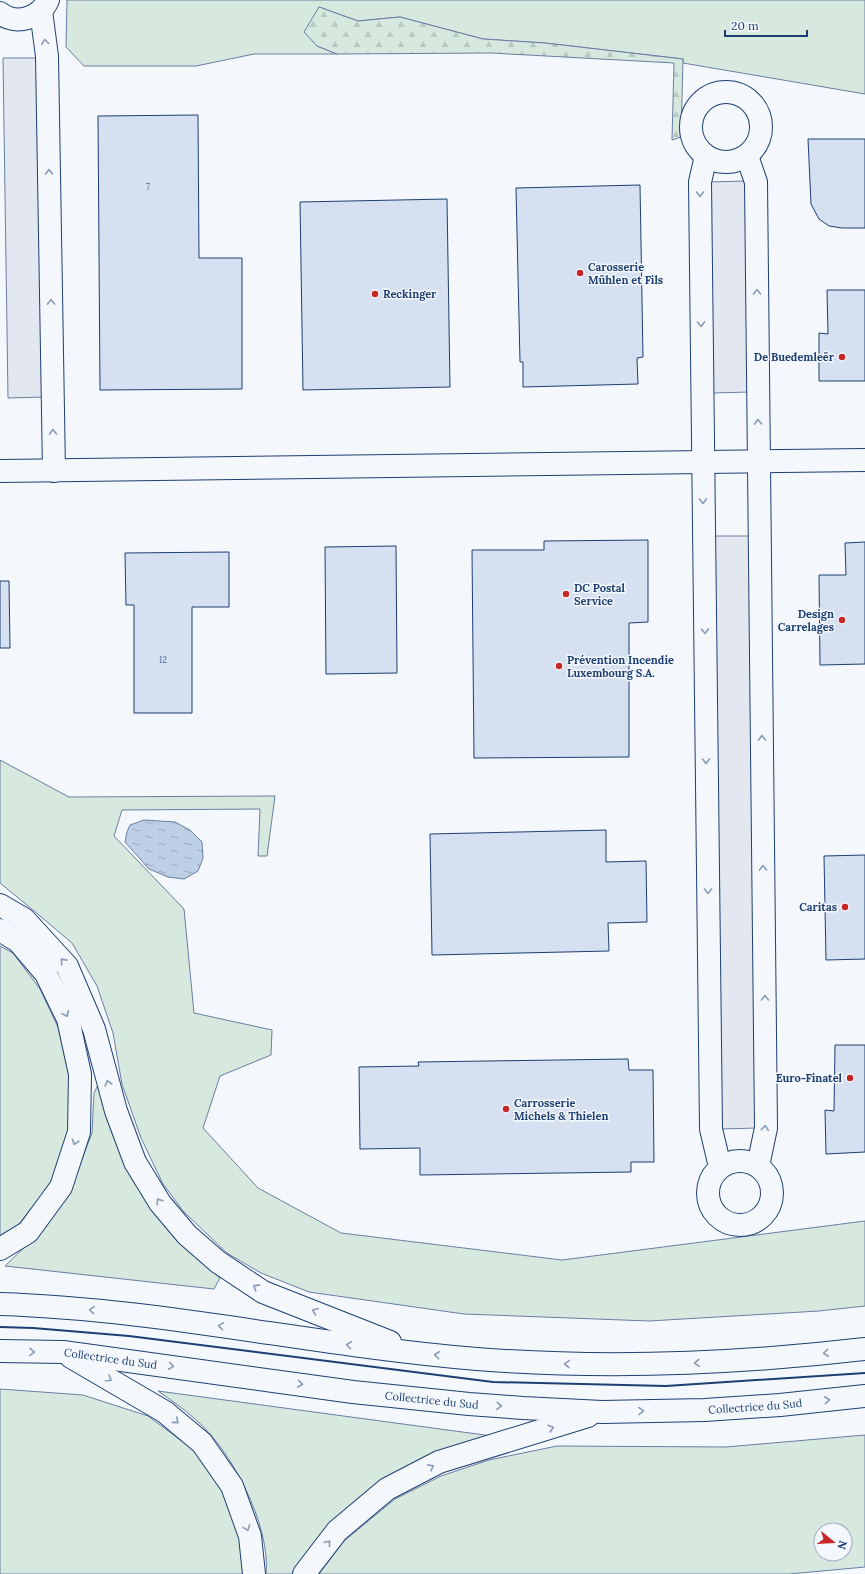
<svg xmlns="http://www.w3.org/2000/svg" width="865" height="1574" viewBox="0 0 865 1574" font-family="Lora,serif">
<defs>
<pattern id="forest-firs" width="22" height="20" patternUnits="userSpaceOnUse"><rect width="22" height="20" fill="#d7e8df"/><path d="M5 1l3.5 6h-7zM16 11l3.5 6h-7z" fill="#b8c8c3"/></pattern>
<pattern id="water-ripples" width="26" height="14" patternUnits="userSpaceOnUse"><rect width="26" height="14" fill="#bed0e5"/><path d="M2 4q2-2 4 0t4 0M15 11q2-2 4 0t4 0" fill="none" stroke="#9aaabe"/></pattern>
</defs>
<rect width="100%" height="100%" fill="#f4f7fb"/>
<g fill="#d7e8df" stroke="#687fa3" fill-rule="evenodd">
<path d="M67,0H865V94L683,63V59L545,43L483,39L400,17L358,21L319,7L317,46L337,54H254L196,66H84L66,47Z"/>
<path d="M0,760L69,797L275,796L267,856H258L260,809L122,810L114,836L184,909L194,1013L272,1030L271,1055L220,1076L203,1128L258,1188L341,1233L562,1260L865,1221V1306L819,1311L649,1321L464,1314L309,1292L261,1273L227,1253L184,1212L163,1184L141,1138L122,1084L113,1033L97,986L72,943L33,910L0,883Z"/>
<path d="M0,946L13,953L40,989L58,1027L69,1076V1132L51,1183L19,1224L0,1236Z"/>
<path d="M99,1083L180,1243L220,1278L214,1289L5,1266L35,1237L69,1193L92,1133L94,1093Z"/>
<path d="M0,1389L83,1395L148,1416L194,1450L223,1490L240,1537L244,1574H0Z"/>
<path d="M158,1391L492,1436L447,1452L295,1574H266C271,1526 231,1449 195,1419C184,1409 171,1400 158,1391Z"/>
<path d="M865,1435V1567L789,1574H319L344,1541L395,1499L441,1476L489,1460L557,1446L726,1447ZM821,1530H845V1554H821Z"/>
</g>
<path fill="url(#forest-firs)" stroke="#687fa3" d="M319,7L358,21L400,17L483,39L545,43L683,59L681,137L672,140L674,63L491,53L337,54L317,46L304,32Z"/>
<g fill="#e3e8f0" stroke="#687fa3">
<path d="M3,58H39L44,397L8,398Z"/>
<path d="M746,181L749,392L713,393L710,182Z"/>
<path d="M714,536H750L757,1128L721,1129Z"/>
</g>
<path fill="url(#water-ripples)" stroke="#687fa3" d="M144,820L175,822L190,830L202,842L203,858L198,871L184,879L168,877L149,869L125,842L127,832L130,825Z"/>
<g fill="#d5e0f0" stroke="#1d3f73">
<path d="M198,115L199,258H242V389L100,390L98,116Z"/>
<path d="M808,139H865V228H842L829,226L819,219L811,204Z"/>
<path d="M640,185L643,357L637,358L638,384L523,387V362H520L516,188Z"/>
<path d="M447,199L450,387L303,390L300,202Z"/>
<path d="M827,290H865V381H819V333L828,334Z"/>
<path d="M648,540V622L629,623V757L474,758L472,550H544V541Z"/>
<path d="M865,542V664L820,665L819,575H846L845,543Z"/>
<path d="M396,546L397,673L326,674L325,547Z"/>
<path d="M229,552V607H192V713H134V605H126L125,553Z"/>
<path d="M0,581H9L10,648H0Z"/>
<path d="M606,830V862L646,861L647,922L608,923L609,951L432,955L430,834Z"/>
<path d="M865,855V959L826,960L824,856Z"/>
<path d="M835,1045H865V1152L826,1154L825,1110L834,1111Z"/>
<path d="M628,1059L629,1070H653L654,1162H631V1172L420,1175V1148L360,1149L359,1067L419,1066L418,1062Z"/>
</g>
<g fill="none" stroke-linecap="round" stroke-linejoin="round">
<defs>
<g id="minor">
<path d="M41,11L47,56L54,471"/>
<path d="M0,13C16,26 40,18 48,0"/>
<circle cx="726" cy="127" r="35"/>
<path d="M706,156L700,182L711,1129L720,1167"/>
<path d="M747,156L756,182L766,1128L758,1166"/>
<path d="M0,471L865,460"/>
<circle cx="740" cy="1193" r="32"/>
</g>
<g id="highway">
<path d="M0,905L24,919L67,966L94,1029L116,1111L135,1162L160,1203L187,1235L218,1262L263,1292L390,1342"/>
<path d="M0,930L18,941L46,974L68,1019L80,1074L79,1132L61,1187L28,1232L0,1249"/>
<path d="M0,1304C160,1309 317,1346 477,1359C606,1369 736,1364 865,1349"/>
<path id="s1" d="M0,1351L63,1352L353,1392L469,1404L523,1408L602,1412L705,1410L780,1405L865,1396"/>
<path d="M71,1357L165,1412L202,1443L232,1486L250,1536L254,1574"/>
<path d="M304,1574L337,1531L387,1489L439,1462L588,1416"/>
</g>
</defs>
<use href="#minor" stroke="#1d3f73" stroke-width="24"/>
<use href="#highway" stroke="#1d3f73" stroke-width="24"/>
<use href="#minor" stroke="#f4f7fb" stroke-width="22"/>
<use href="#highway" stroke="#f4f7fb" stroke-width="22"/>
<path stroke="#1d3f73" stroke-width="2" d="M0,1327L33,1328L129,1336L493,1382L666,1386L865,1373"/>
</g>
<defs><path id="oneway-chevron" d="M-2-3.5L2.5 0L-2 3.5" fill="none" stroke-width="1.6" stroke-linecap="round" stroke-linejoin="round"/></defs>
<g stroke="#889bb7">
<use href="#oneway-chevron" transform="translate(45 42) rotate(-98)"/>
<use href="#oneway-chevron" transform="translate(49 172) rotate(-91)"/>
<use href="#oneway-chevron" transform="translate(700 194) rotate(89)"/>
<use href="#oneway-chevron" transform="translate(757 292) rotate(-91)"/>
<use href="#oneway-chevron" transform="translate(51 302) rotate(-91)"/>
<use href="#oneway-chevron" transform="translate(701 324) rotate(89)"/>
<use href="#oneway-chevron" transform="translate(758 422) rotate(-91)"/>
<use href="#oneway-chevron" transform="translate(53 432) rotate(-91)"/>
<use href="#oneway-chevron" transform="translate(703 501) rotate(89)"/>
<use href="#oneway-chevron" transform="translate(705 631) rotate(89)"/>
<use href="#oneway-chevron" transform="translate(762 738) rotate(-91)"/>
<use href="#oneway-chevron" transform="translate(706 761) rotate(89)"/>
<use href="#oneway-chevron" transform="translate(763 868) rotate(-91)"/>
<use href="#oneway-chevron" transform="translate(708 891) rotate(89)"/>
<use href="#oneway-chevron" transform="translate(63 961) rotate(-132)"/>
<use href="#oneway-chevron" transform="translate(765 998) rotate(-91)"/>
<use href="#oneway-chevron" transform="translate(66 1014) rotate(66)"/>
<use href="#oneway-chevron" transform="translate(108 1083) rotate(-105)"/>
<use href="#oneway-chevron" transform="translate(765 1128) rotate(-84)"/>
<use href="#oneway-chevron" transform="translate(75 1142) rotate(108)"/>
<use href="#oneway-chevron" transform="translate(159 1201) rotate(-124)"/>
<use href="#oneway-chevron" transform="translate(256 1287) rotate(-147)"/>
<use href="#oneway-chevron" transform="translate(92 1310) rotate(-175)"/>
<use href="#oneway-chevron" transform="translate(315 1311) rotate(-158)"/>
<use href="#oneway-chevron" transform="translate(221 1326) rotate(-172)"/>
<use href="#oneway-chevron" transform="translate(349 1345) rotate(-172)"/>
<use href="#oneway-chevron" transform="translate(32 1352) rotate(1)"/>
<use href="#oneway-chevron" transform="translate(826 1353) rotate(174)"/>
<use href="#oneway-chevron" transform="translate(437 1355) rotate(-174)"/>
<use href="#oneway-chevron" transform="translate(697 1363) rotate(177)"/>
<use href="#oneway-chevron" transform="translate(567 1364) rotate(-177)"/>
<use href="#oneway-chevron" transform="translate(171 1366) rotate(8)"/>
<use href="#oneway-chevron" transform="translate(109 1379) rotate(31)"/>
<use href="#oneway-chevron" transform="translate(300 1384) rotate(8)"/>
<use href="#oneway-chevron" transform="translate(827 1400) rotate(-6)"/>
<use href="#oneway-chevron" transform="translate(499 1406) rotate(4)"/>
<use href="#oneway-chevron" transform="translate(641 1411) rotate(-1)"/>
<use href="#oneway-chevron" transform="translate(176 1421) rotate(40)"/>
<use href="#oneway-chevron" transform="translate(551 1428) rotate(-17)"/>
<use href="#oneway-chevron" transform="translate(431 1467) rotate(-28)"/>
<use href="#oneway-chevron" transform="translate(247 1528) rotate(70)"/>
<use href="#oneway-chevron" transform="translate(328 1543) rotate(-52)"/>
</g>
<g fill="#c62828" stroke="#f4f7fb" stroke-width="1.5">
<circle cx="580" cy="273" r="4"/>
<circle cx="375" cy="294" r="4"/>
<circle cx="842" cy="357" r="4"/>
<circle cx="566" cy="594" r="4"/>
<circle cx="842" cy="620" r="4"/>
<circle cx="559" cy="666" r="4"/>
<circle cx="845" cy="907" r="4"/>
<circle cx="850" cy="1078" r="4"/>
<circle cx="506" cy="1109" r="4"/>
</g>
<g text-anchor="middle" stroke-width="3" stroke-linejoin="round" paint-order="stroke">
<g font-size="9" fill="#4b6792">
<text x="148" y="190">7</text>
<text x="163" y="663">12</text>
</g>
<g font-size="11" font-weight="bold" fill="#1d3f73" stroke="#f4f7fb" text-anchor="start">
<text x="588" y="271">Carosserie<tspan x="588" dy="13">Mühlen et Fils</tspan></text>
<text x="383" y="298">Reckinger</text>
<text x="834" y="361" text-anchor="end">De Buedemleër</text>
<text x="574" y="592">DC Postal<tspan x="574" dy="13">Service</tspan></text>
<text x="834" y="618" text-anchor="end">Design<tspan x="834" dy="13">Carrelages</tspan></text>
<text x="567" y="664">Prévention Incendie<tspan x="567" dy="13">Luxembourg S.A.</tspan></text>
<text x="837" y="911" text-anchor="end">Caritas</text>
<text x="842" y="1082" text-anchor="end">Euro-Finatel</text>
<text x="514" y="1107">Carrosserie<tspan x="514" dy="13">Michels &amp; Thielen</tspan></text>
</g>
<g font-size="11" fill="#1d3f73" stroke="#f4f7fb">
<text dy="4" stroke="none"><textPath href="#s1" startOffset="111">Collectrice du Sud</textPath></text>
<text dy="4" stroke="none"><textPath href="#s1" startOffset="435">Collectrice du Sud</textPath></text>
<text dy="4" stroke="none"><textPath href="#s1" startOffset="759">Collectrice du Sud</textPath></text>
</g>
</g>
<g transform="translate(833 1542) rotate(108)"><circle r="19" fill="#f4f7fb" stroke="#9eadc5"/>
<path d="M0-3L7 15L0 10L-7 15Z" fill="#c62828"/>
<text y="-6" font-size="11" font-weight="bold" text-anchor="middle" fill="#1d3f73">N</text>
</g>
<path d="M725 30v6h82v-6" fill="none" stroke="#1d3f73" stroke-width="2"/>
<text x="731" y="30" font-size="12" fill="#1d3f73" stroke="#f4f7fb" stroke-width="3" paint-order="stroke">20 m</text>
</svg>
